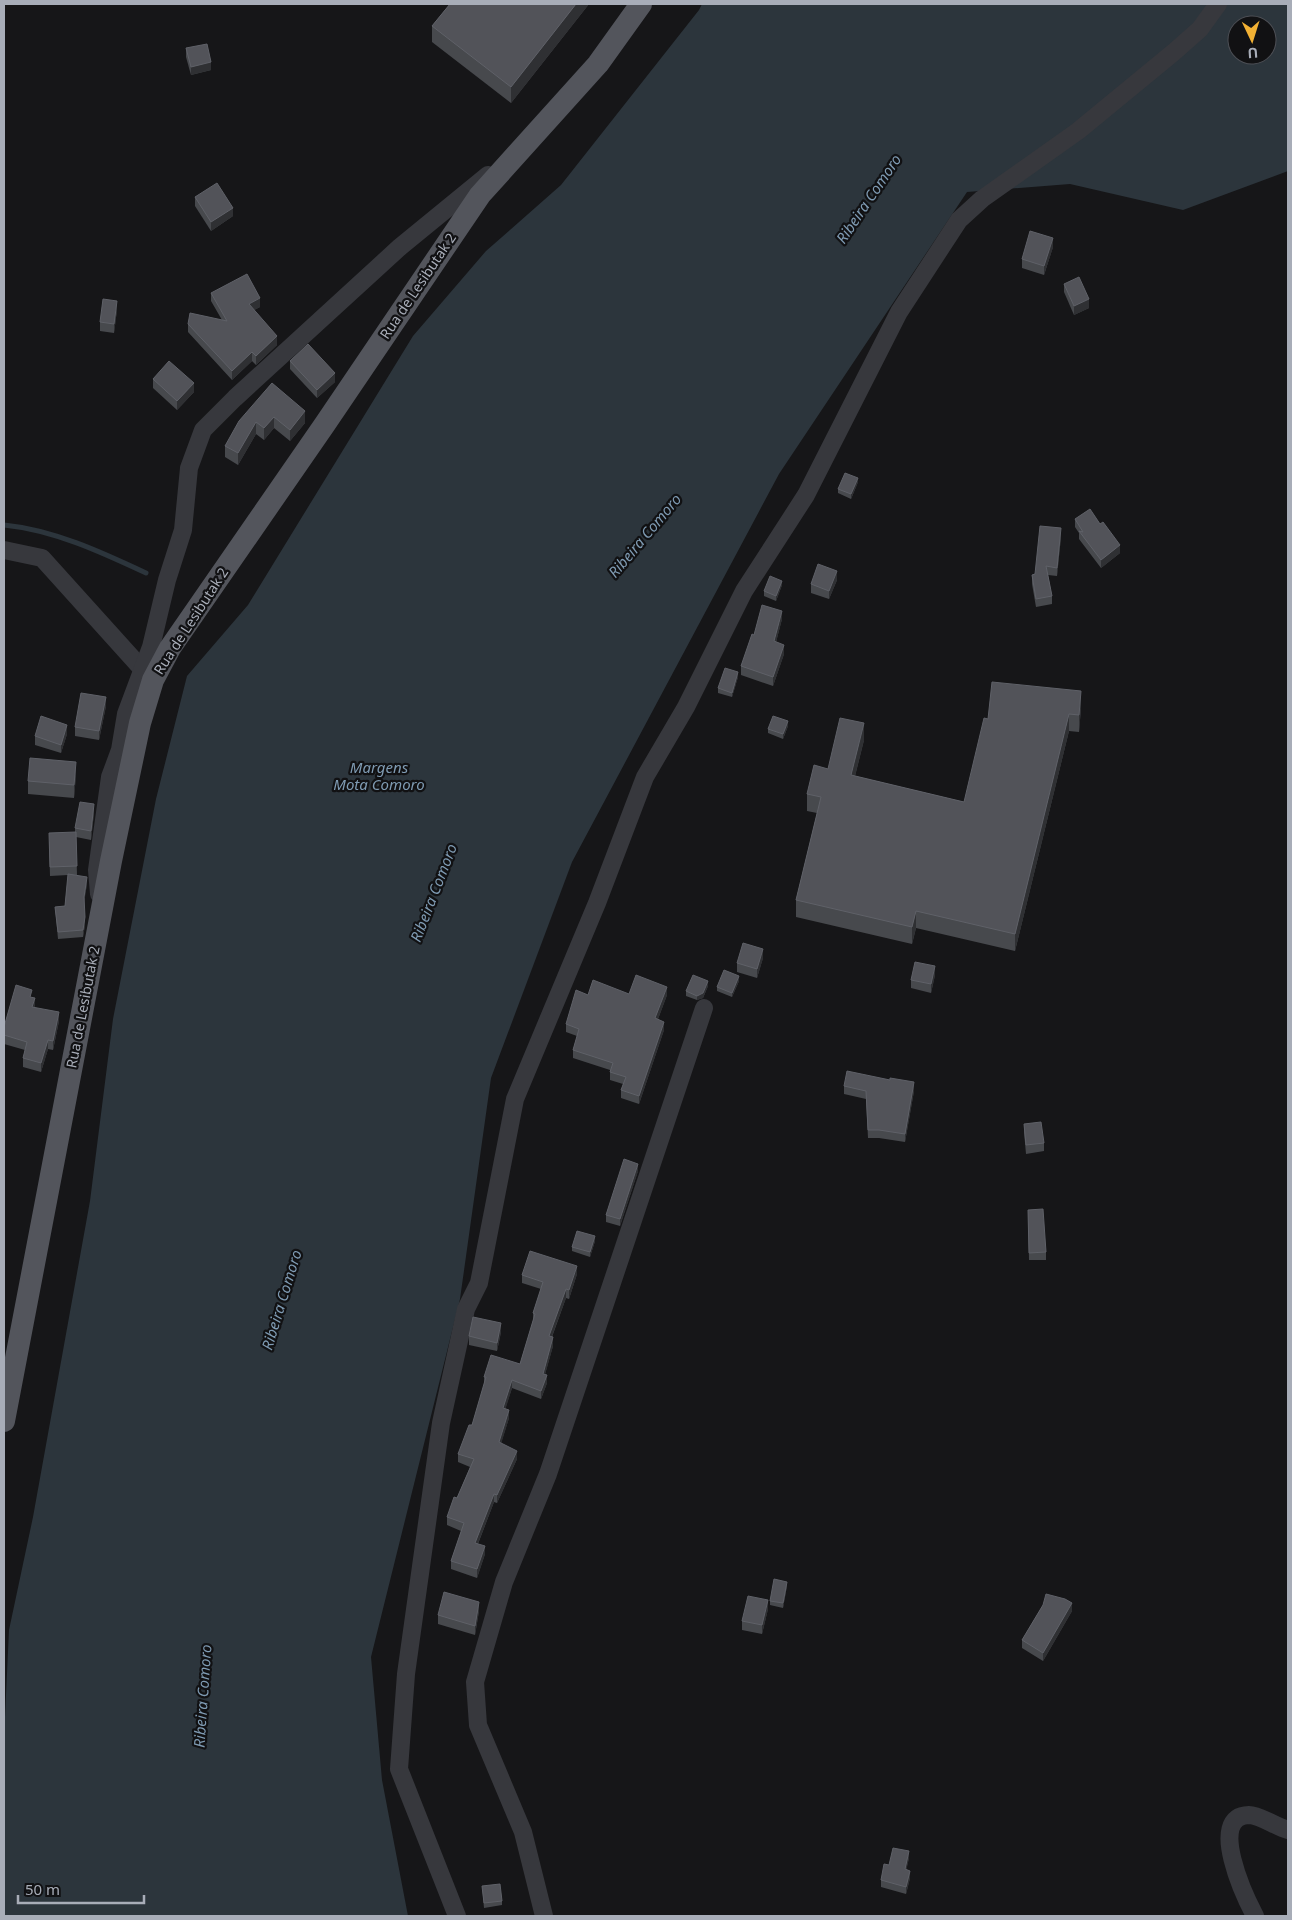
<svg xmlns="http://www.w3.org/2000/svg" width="1292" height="1920" viewBox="0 0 1292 1920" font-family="'Noto Sans',sans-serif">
<rect width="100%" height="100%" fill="#161618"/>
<path fill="#2c353c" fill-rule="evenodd" d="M702,4H1288V171L1183,210L1070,184L967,192L779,474L572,862L491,1078L460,1299L371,1657L382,1780L408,1916H4V1738L9,1630L33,1517L90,1201L113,1019L156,799L187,676L248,605L413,336L486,251L561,185L699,10ZM1237,25H1267V55H1237Z"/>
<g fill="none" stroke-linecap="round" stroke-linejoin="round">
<path stroke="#2c353c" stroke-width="5" d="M4,525C54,530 101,552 146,573"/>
<g stroke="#37383d" stroke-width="18">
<path d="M4,550L42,558L143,670"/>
<path d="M99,894L97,870L110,777L120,750L126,714L151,647L167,580L183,530L189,468L203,430L235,398L400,247L488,175"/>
<path d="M457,1916L399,1769L406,1674L441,1423L466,1309L479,1283L515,1099L597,903L645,777L686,707L744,591L806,495L899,312L959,220L982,199L1078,131L1174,52L1200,29L1218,4"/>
<path d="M544,1916L523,1832L478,1725L475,1682L504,1582L548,1474L704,1008"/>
<path d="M1255,1916C1246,1899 1206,1816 1249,1815C1260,1815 1276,1827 1288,1830"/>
</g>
<path stroke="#53555c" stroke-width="22" d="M4,1421L111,861L140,723L153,680L170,648L325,424L480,195L598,64L641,4"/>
</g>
<g fill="#47494d">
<path d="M450,4H589L511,103L432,42V26Z"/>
<path d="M186,48L211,70L191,75L186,57Z"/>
<path d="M195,197L233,216L211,231L195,206Z"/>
<path d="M1053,247L1044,275L1022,268V259Z"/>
<path d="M1064,284L1089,308L1074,315L1064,292Z"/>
<path d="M211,293L260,307L254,310L277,345L256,365L252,361L232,380L188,332V324L222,320L211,301Z"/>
<path d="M117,310L114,333L100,331V322Z"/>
<path d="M290,361L335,382L317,398L290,369Z"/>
<path d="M153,379L194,392L177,410L153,388Z"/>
<path d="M272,383L305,423L290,441L274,428L264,440L256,434L238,465L225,457V446Z"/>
<path d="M858,482L851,499L838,493V489Z"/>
<path d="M1075,519L1120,553L1101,568L1079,539V533L1075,527Z"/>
<path d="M1061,537L1057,576L1048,575L1052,596V604L1036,607L1032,584V575L1035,574Z"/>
<path d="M837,580L829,599L811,593V584Z"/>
<path d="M782,585L776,601L764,596V591Z"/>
<path d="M782,619L776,642L784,654L773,686L741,675V666L754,635Z"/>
<path d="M738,677L732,697L718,693V688Z"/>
<path d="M106,706L99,740L75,736V727Z"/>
<path d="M1081,708L1079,732L1069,731L1015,951L916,928L912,944L796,917V900L817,813L807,811V794L828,769L864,740L855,776L964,802L988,719Z"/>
<path d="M788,726L783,739L768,733V729Z"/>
<path d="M67,734L61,753L35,745V736Z"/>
<path d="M76,775L74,798L28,794V781Z"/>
<path d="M94,813L91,840L76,837L77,875H72L87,884L84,901L85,925L83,937L58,939L55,907L65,906L68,875L50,876L49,842L75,832V828Z"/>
<path d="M763,958L757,978L737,972V963Z"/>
<path d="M935,975L931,993L911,988V980Z"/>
<path d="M739,981L732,997L717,991V987Z"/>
<path d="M708,986L703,998L697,1000L686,996V991Z"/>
<path d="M629,994L667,995L658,1019L664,1030L639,1104L621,1098V1090L623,1084L610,1080V1070L573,1058V1050L577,1036L566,1032V1024Z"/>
<path d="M32,997L35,1008L59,1021L53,1050L48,1049L41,1072L23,1067V1058L25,1050L4,1044V1027Z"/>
<path d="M890,1080L914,1091L905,1142L879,1138H868L866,1099L844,1094V1086Z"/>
<path d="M1024,1124L1044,1143V1151L1026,1154L1024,1132Z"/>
<path d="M638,1171L620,1226L606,1222V1215Z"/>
<path d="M1028,1210L1046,1252V1260H1029Z"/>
<path d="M595,1241L590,1257L572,1251V1247Z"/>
<path d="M577,1274L569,1299L566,1298L552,1337L553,1346L545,1374L547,1383L541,1399L512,1388L505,1409L509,1418L501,1443L517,1459L497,1503L494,1502L478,1544L485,1554L477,1578L451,1569V1561L461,1531L447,1525V1517L457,1498L470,1467L458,1462V1454L472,1425L484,1385V1377L520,1364L533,1321V1313L541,1289L522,1283V1275Z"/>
<path d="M501,1332L497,1351L469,1345V1336Z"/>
<path d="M787,1586L783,1608L770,1605V1601Z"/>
<path d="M1043,1605L1072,1611L1043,1661L1022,1648V1640Z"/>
<path d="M768,1609L762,1634L742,1630V1621Z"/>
<path d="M479,1611L475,1635L438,1624V1615Z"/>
<path d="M909,1858L906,1870L910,1878L906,1894L881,1887V1880L889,1865Z"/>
<path d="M482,1886L502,1901V1905L484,1908Z"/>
</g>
<g fill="#2f3033">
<path d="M576,4H589L511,103V87Z"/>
<path d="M211,62V70L191,75V67Z"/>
<path d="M233,208V216L211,231V222Z"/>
<path d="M1053,238V247L1044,275V266Z"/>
<path d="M260,298V307L249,313V304Z"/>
<path d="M1089,299V308L1074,315V306Z"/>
<path d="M117,301V310L114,333V324Z"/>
<path d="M277,336V345L256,365V356Z"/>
<path d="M252,352V361L232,380V371Z"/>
<path d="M335,373V382L317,398V390Z"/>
<path d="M194,383V392L177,410V401Z"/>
<path d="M305,411V423L290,441V430Z"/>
<path d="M274,417V428L264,440V428Z"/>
<path d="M256,422V434L238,465V453Z"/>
<path d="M858,478V482L851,499V494Z"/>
<path d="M1061,528V537L1057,576V568Z"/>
<path d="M1120,545V553L1101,568V560Z"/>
<path d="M837,571V580L829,599V591Z"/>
<path d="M782,581V585L776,601V596Z"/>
<path d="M782,611V619L774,650V641Z"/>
<path d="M784,645V654L773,686V677Z"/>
<path d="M738,672V677L732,697V693Z"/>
<path d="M1081,691V708L1079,732V715Z"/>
<path d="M106,697V706L99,740V731Z"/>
<path d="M1069,714V731L1015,951V934Z"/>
<path d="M788,721V726L783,739V734Z"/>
<path d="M864,723V740L851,792V775Z"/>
<path d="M67,725V734L61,753V745Z"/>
<path d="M76,762V775L74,798V785Z"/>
<path d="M94,804V813L91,840V831Z"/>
<path d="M87,877V884L84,904V897Z"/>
<path d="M916,911V928L912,944V927Z"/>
<path d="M85,917V925L83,937V930Z"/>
<path d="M763,949V958L757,978V969Z"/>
<path d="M935,966V975L931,993V984Z"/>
<path d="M739,976V981L732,997V993Z"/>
<path d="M708,981V986L703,998L697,1000V996Z"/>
<path d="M667,987V995L655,1027V1018Z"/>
<path d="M35,998V1007L32,1016V1007Z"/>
<path d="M59,1012V1021L53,1050V1041Z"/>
<path d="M664,1022V1030L639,1104V1096Z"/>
<path d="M48,1040V1049L41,1072V1063Z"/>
<path d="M914,1082V1091L905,1142V1134Z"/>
<path d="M638,1164V1171L620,1226V1219Z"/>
<path d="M595,1236V1241L590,1257V1252Z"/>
<path d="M577,1266V1274L569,1299V1290Z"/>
<path d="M566,1289V1298L549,1344V1336Z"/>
<path d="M501,1323V1332L497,1351V1343Z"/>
<path d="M553,1337V1346L543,1382V1374Z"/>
<path d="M547,1375V1383L541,1399V1391Z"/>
<path d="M512,1380V1388L503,1417V1408Z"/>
<path d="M509,1410V1418L499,1451V1442Z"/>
<path d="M517,1451V1459L497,1503V1495Z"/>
<path d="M494,1494V1502L475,1551V1543Z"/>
<path d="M485,1546V1554L477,1578V1569Z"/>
<path d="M787,1582V1586L783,1608V1603Z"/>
<path d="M768,1600V1609L762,1634V1625Z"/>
<path d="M479,1602V1611L475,1635V1626Z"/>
<path d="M1072,1603V1611L1043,1661V1653Z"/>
<path d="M909,1851V1858L905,1876V1869Z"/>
<path d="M910,1871V1878L906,1894V1887Z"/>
</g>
<g fill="#525359" stroke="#5f6168">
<path d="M450,4H576L511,87L432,26Z"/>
<path d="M207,44L211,62L191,67L186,48Z"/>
<path d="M217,183L233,208L211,222L195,197Z"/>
<path d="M1030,231L1053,238L1044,266L1022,259Z"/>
<path d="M247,274L260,298L249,304L277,336L256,356L252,352L232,371L188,324L190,313L227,321L211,293Z"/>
<path d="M1079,277L1089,299L1074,306L1064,284Z"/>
<path d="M103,299L117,301L114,324L100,322Z"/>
<path d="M308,344L335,373L317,390L290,361Z"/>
<path d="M169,361L194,383L177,401L153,379Z"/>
<path d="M272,383L305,411L290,430L274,417L264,428L256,422L238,453L225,446L239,421Z"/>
<path d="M845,473L858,478L851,494L838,489Z"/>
<path d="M1090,509L1100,524L1103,522L1120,545L1101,560L1079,531L1083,532L1075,519Z"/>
<path d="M1040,526L1061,528L1057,568L1046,566L1052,596L1036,599L1032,575L1035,574Z"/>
<path d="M818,564L837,571L829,591L811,584Z"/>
<path d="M770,576L782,581L776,596L764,591Z"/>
<path d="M762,605L782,611L774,641L784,645L773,677L741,666L752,634L754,635Z"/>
<path d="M725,668L738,672L732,693L718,688Z"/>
<path d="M992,682L1081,691L1079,715L1069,714L1015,934L916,911L912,927L796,900L821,797L807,794L814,765L828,769L840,718L864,723L851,775L964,802L984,718L988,719Z"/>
<path d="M81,693L106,697L99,731L75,727Z"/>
<path d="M41,716L67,725L61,745L35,736Z"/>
<path d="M773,716L788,721L783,734L768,729Z"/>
<path d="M30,758L76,762L74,785L28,781Z"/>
<path d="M80,802L94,804L91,831L75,828Z"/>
<path d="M76,832L77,866L50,867L49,833Z"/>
<path d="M68,874L87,877L84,897L85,917L83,930L58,932L55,907L65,906Z"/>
<path d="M743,943L763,949L757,969L737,963Z"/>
<path d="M915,962L935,966L931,984L911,980Z"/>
<path d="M724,970L739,976L732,993L717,987Z"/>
<path d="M636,975L667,987L655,1018L664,1022L639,1096L621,1090L626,1077L610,1072L613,1063L573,1050L579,1029L566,1024L576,990L588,995L593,980L629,994Z"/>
<path d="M693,975L708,981L703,993L697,996L686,991Z"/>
<path d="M16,985L32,990L30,997L35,998L32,1007L59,1012L53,1041L48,1040L41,1063L23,1058L27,1042L4,1035V1027Z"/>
<path d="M847,1071L890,1080V1078L914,1082L905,1134L879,1130H868L866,1091L844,1086Z"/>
<path d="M1041,1122L1044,1143L1026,1145L1024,1124Z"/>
<path d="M624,1159L638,1164L620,1219L606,1215Z"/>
<path d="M1043,1209L1046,1252L1029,1253L1028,1210Z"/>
<path d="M577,1231L595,1236L590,1252L572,1247Z"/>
<path d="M530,1251L577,1266L569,1290L566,1289L549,1336L553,1337L543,1374L547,1375L541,1391L512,1380L503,1408L509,1410L499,1442L517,1451L497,1495L494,1494L475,1543L485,1546L477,1569L451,1561L464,1523L447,1517L454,1497L457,1498L474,1459L458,1454L469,1425H472L486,1377H484L491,1355L520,1364L535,1314L533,1313L543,1282L522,1275Z"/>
<path d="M473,1317L501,1323L497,1343L469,1336Z"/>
<path d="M774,1579L787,1582L783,1603L770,1601Z"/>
<path d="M444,1592L479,1602L475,1626L438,1615Z"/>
<path d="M1046,1594L1065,1599L1072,1603L1043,1653L1022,1640L1043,1605Z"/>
<path d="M748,1596L768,1600L762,1625L742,1621Z"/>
<path d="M893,1848L909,1851L905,1869L910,1871L906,1887L881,1880L884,1864L889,1865Z"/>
<path d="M500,1884L502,1901L484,1903L482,1886Z"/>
</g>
<g text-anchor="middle" stroke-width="4.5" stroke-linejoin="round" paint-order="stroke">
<g font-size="14" fill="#a8adb8" stroke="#111113">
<text transform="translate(418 286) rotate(-56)" y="5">Rua de Lesibutak 2</text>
<text transform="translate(191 621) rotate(-57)" y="5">Rua de Lesibutak 2</text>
<text transform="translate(83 1007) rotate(-79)" y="5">Rua de Lesibutak 2</text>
</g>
<g font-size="15" font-style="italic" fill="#7f9bb3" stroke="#111113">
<text transform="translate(869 199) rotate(-56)" y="5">Ribeira Comoro</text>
<text transform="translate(645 536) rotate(-50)" y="5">Ribeira Comoro</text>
<text x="379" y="773">Margens<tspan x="379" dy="17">Mota Comoro</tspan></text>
<text transform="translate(434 893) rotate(-69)" y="5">Ribeira Comoro</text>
<text transform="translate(282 1300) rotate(-73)" y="5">Ribeira Comoro</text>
<text transform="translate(203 1696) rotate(-86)" y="5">Ribeira Comoro</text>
</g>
</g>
<rect width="1292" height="1920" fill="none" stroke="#a8adb8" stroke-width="10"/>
<g transform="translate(1252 40) rotate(176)"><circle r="24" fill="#111113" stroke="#4d4f55"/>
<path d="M0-4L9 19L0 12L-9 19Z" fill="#f2b134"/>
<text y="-8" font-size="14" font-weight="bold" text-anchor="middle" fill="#a8adb8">U</text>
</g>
<path d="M18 1895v8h126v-8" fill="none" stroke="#a8adb8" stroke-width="2.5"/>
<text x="25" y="1895" font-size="15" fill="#a8adb8" stroke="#111113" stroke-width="4" paint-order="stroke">50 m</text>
</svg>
